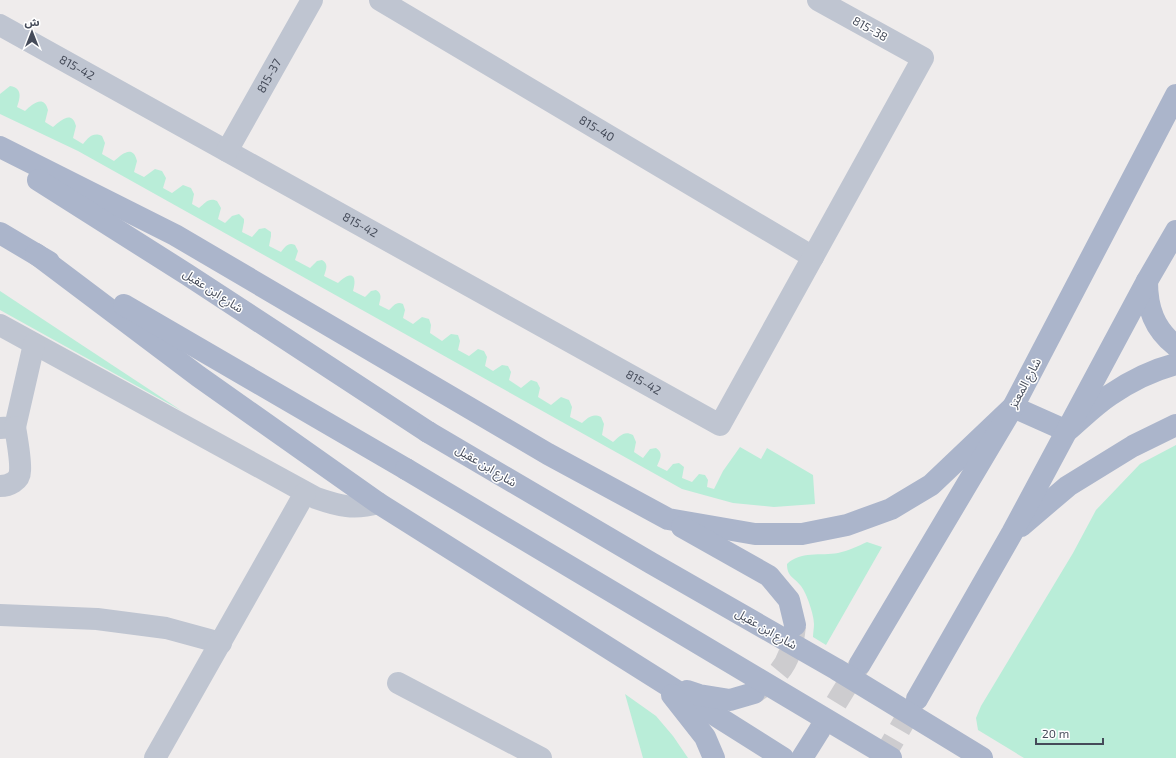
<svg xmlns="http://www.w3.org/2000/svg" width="1176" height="758" viewBox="0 0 1176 758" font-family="'Exo 2','Noto Sans Arabic',sans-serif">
<rect width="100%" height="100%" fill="#efecec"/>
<g fill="#b9edd8">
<path d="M10,86C23,88 20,98 17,107L25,111C32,104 44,94 48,110L45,122L53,127C61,120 72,110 76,126L73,138L83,144C89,137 93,132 102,136L105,143L102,154L114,161C122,154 133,144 137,161L134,172L144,177L155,169L162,171L166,178L163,188L172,193L183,185L191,188L194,194L192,204L199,208C205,203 209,197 217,201L221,208L218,219L225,223L232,216L239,214L244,219V222L242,232L252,237L259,229L265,228L271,232V236L269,246L281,252C285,247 288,242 295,245L298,251L295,260L310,268L317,261L322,260C329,264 326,269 324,276L338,283C350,271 358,273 353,291L365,297L371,291L376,290C383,294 380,299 379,305L389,310C394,306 396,301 403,304L405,310L403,318L413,324L422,317L429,319L431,325L430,333L442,341L451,334L458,335L460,341L458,350L469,356L478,349L484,351L487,357L485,366L493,371L502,365L508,366L511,372L509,380L521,388L531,380L537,382L540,388L538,397L551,405L561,397L569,400L572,407L570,417L582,423C588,418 592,413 601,417L604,424L602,435L613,442C620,436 624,430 633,435L636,442L634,452L643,458L650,449L656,448C664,453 660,459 657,466L667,471L673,464L679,463L684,467L682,478L692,482L699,474L705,475L708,480L707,487L714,489L723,471L740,447L761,459L767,448L813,475L815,504L774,507L733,503L682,489L78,151L0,114V94Z"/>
<path d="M0,291L182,411L0,310Z"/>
<path d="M1176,445V758H1024L978,730L976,718L981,706L1073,553L1096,510L1140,464Z"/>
<path d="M867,542L882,547L826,645L813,637C813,633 814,628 814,624C814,615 807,594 801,586C794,577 787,577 787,564C800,551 821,556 838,553C848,551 858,546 867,542Z"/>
<path d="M625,694L656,716L673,736L688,758H643Z"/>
</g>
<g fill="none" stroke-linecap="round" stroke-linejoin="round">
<g stroke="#cdcccf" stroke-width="22" stroke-dasharray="22 11" stroke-linecap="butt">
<path d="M754,693C783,673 791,661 795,626"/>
<path d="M819,731L860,664"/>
<path d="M883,758L917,699"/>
</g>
<g stroke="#bfc5d1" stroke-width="22">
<path id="s1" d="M380,0L813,257"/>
<path id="s2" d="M0,25L720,425L923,58L818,0"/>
<path id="s3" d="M227,151L312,0"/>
<path d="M0,325L316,498C339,506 354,510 378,503"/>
<path d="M0,428L15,427L34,344"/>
<path d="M0,486C9,486 20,481 20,471C21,460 17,439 15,427"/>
<path d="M0,615L97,619L166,628L221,643"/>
<path d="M398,683L541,758"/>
<path d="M155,758L305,493"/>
</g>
<g stroke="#abb5cb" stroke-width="22">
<path d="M0,147L175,235L548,454L668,519L755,534H802L847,525L891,509L931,485L1013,407L1067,431C1081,419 1095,405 1110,395C1129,382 1153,370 1176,364"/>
<path d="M38,180L188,275L428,432"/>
<path d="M0,233L49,262"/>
<path d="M36,254L198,376L378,503L783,758"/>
<path d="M1147,281C1147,308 1154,329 1176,346"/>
<path d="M124,305L406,469"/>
<path d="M1021,526L1068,486L1133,446L1176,425"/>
<path d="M682,527L769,576L789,600L795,625"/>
<path d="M860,664L1013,407L1176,95"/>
<path d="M687,691L699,695L730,700L754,693"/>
<path d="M672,695L705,737L714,758"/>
<path d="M917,699L1012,533L1147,281L1176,231"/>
<path d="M802,758L819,731"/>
</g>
<g stroke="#abb5cb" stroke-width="22">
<path d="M428,432L651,563L836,669L982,758"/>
<path d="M406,469L891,758"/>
</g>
</g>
<g text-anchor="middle" stroke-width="3" stroke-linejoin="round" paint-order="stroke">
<g font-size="12" fill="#454b59" stroke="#fff">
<text transform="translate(870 29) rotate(29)" y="4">815-38</text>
<text dy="4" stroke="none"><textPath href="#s2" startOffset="88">815-42</textPath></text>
<text dy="4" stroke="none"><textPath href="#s3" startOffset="86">815-37</textPath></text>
<text dy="4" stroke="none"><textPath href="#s1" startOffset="252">815-40</textPath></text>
<text dy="4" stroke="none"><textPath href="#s2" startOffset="412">815-42</textPath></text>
<text transform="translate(213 291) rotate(33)" y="4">شارع ابن عقيل</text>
<text dy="4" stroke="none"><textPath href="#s2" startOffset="736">815-42</textPath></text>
<text transform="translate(1025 383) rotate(-62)" y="4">شارع المعتز</text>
<text transform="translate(486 466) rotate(31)" y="4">شارع ابن عقيل</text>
<text transform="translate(766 629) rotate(30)" y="4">شارع ابن عقيل</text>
</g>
</g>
<g transform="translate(32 32)" stroke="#ffffff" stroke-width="3" paint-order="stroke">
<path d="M0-3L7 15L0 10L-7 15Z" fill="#454b59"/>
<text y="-6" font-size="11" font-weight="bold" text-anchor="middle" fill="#454b59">ش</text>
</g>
<path d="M1036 738v6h67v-6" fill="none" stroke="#454b59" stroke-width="2"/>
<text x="1042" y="738" font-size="12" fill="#454b59" stroke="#ffffff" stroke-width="3" paint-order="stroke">20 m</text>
</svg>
